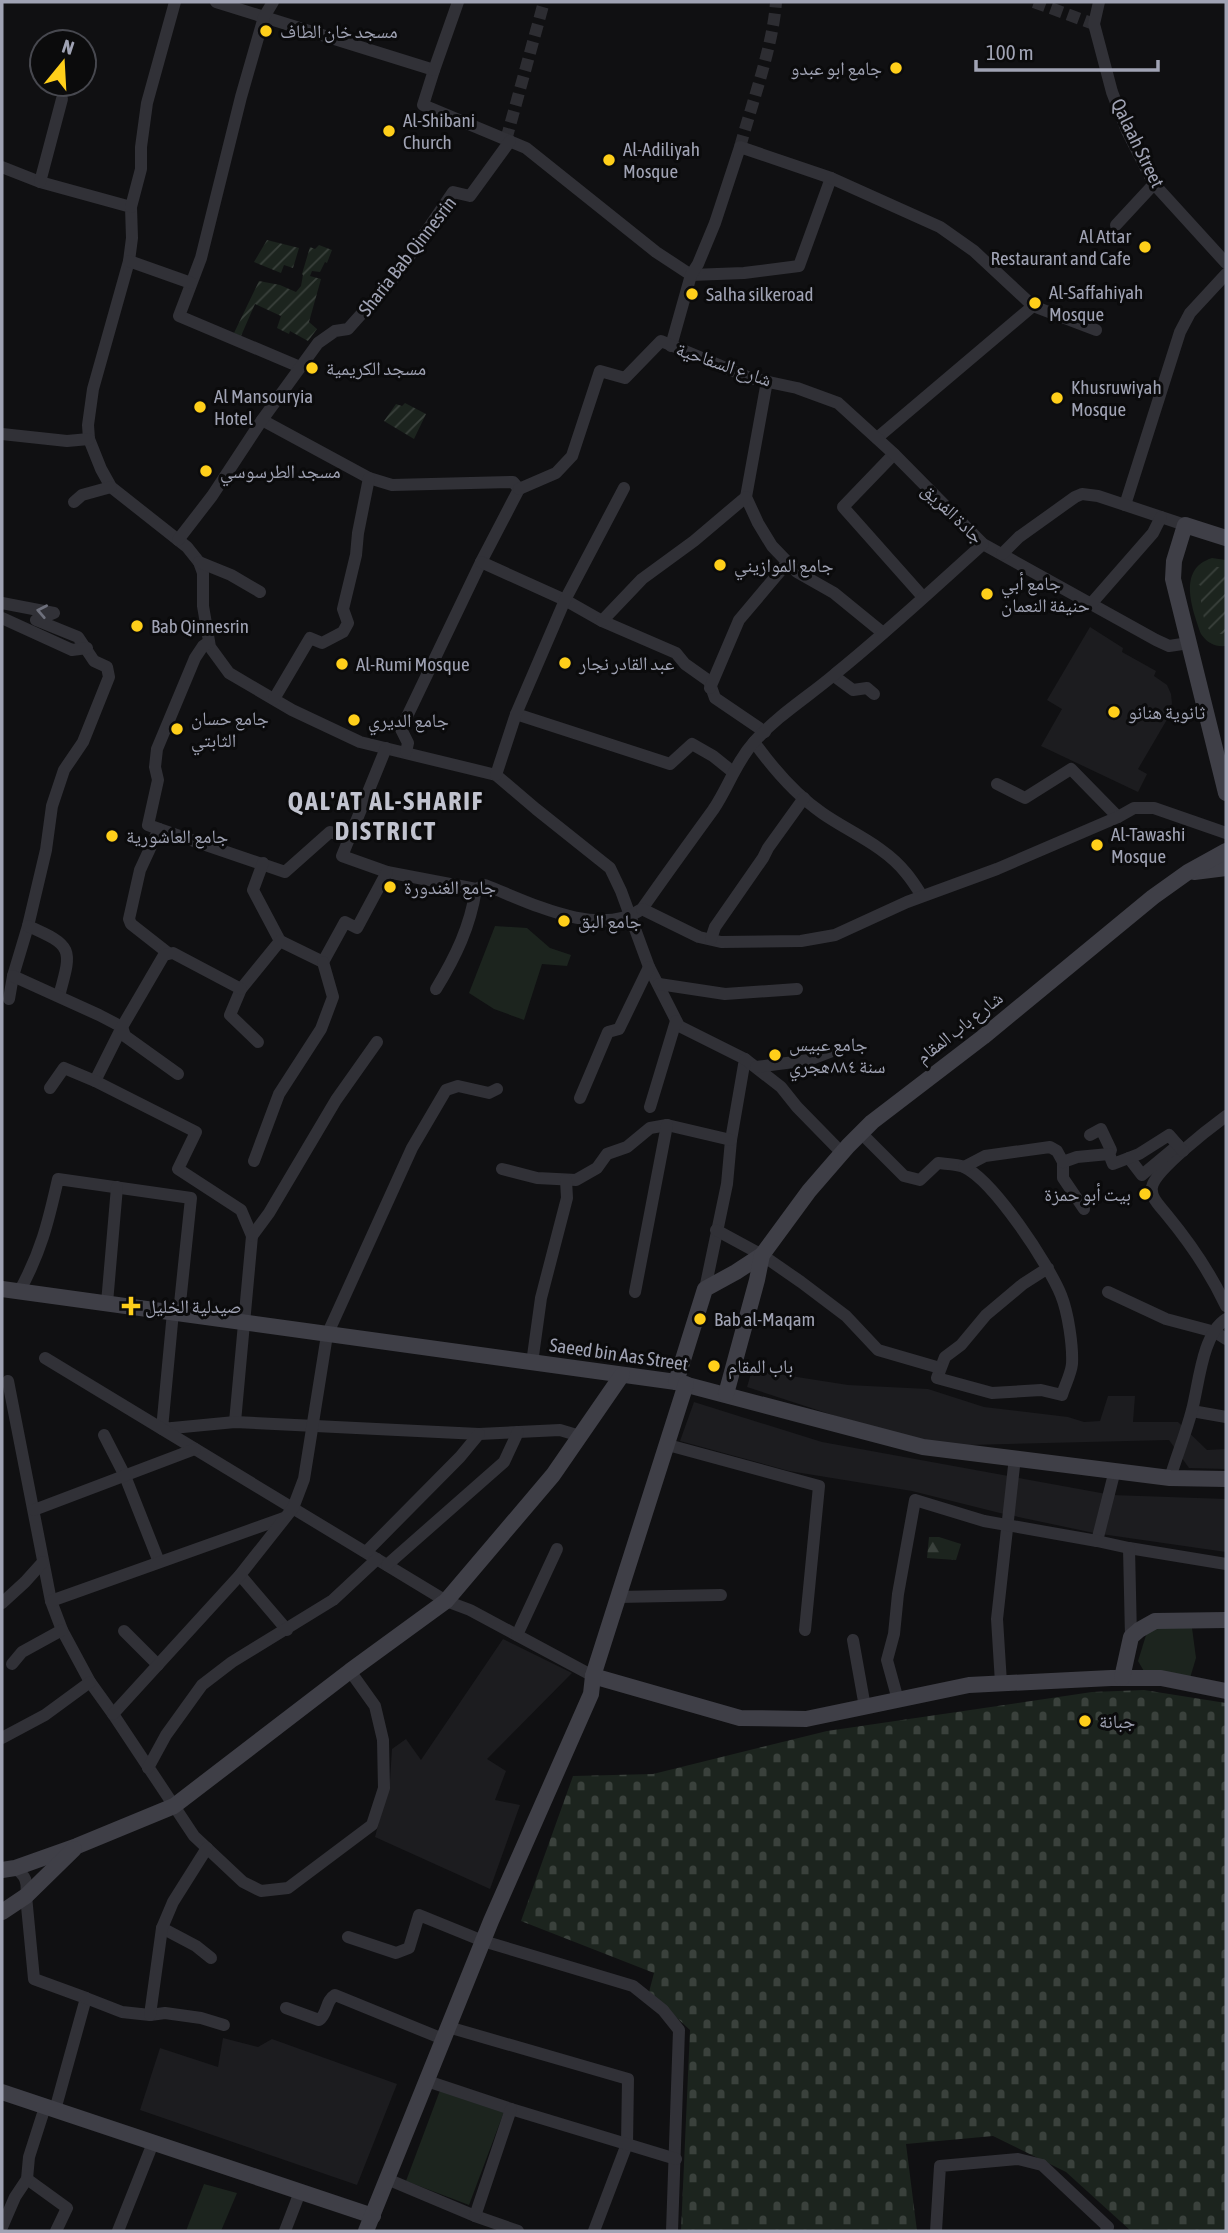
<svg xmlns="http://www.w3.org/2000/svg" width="1228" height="2233" viewBox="0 0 1228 2233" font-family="'Asap Condensed','Noto Naskh Arabic',sans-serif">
<defs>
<pattern id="forest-firs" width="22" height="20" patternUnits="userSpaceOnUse" patternTransform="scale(1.75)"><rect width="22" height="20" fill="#1c241e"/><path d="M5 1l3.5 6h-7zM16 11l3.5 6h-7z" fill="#3a413c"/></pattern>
<pattern id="cemetery-stones" width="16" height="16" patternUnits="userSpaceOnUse" patternTransform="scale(1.75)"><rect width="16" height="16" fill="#1c241e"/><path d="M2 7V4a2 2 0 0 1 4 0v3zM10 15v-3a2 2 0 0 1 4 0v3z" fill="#3a413c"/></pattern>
<pattern id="garden-furrows" width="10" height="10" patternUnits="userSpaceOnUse" patternTransform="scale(1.75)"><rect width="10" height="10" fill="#1c241e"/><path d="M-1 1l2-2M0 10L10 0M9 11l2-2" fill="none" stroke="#3a413c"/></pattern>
</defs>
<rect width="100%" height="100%" fill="#101012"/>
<g fill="#1c1c1f">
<path d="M1090,627L1123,648L1122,652L1156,671L1154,676L1167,685L1171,694L1172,704L1166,714L1169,716L1138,769L1147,774L1138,792L1041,746L1062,709L1047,700Z"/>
<path d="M752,1370L848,1385L928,1389L984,1407L1068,1417L1084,1422L1100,1421L1108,1396H1135L1133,1422H1178L1207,1450L1226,1449V1469L1189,1468L1169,1440L928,1446L747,1387Z"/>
<path d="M694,1402L822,1442L1112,1495L1226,1499V1552L1094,1533L1000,1513L912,1491L789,1471L680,1441Z"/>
<path d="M503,1639L572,1673L487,1759L506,1771L495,1800L520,1805L490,1889L375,1837L390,1780L392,1749L406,1739L421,1760Z"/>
<path d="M223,2038L258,2047L272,2039L397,2084L357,2185L140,2110L160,2048L218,2067Z"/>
</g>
<path fill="url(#forest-firs)" d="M929,1537H939L961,1544L956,1560L927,1558Z"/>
<path fill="url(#cemetery-stones)" d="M1144,1690L1226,1703V2231H1131L1066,2172L993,2136L906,2144L917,2231H681L690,2030L649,1992L654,1973L521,1921L573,1776L653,1774L827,1731L1092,1692Z"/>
<g fill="#1c241e">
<path d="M1212,558L1226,560V646C1215,647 1207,643 1201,634C1192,608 1177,569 1212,558Z"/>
<path d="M495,926L527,928L550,948L571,955L567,966L542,964L524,1020L494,1009L469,993Z"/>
<path d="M1158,1625L1192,1628L1196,1658L1190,1678L1145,1673L1138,1661L1147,1632Z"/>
<path d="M442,2085L505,2109L469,2205L406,2181Z"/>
<path d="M204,2184L237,2193L221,2231H186Z"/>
</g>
<g fill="url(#garden-furrows)">
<path d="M267,240L299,248L293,268L284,265L281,273L254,262Z"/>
<path d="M319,245L332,250L327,263L325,262L320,272L312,271L310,276L321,279L309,322L317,329L308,341L290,331L289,334L277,328L281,316L255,304L241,336L234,333L259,281L280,285L296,292L301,286L303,275L302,274L310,247L315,249Z"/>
<path d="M405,403L426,414L414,439L384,421L396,404L402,406Z"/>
<path d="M1210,566L1226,568V633C1202,639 1204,613 1200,596L1204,588L1196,583L1201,572Z"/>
</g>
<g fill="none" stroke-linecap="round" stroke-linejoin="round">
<g stroke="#2d2d32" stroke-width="12" stroke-dasharray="12 6" stroke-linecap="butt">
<path d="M1034,2L1094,24"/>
<path d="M506,140L544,2"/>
<path d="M740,147C752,103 773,46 776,2"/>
</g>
<g stroke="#313137" stroke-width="12">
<path d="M216,2L434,70L423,105L526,148L656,252L691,275L744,273L799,266L831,178"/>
<path d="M273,2L264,17L241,97L201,258L179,316L300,367"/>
<path d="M1099,2L1094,24L1112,92L1127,131L1154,184L1226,263"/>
<path d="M434,70L458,2"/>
<path d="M2,167L40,182L131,207L132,238L129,261L93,389L88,425L89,439L101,469L111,487L187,547L199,562L203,573V606L210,647L229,673L292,710L360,742L496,775L536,809L610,868L621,891L649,967L679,1026L745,1059L731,1140L727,1184L705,1289"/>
<path d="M40,182L62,99"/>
<path d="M131,207L141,169V147L147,103L175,2"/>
<path d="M1116,225L1154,184"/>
<path d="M129,261L191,283"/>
<path d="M671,346L691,275L698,264L715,223L740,147L831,178L940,227L974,251L1033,306L1096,330"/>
<path d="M767,381L746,497L758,523L772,546L797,572L834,593L883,633"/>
<path d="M262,420L369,478L392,485L513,482L519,489L481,562L401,729L408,743L406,752"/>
<path d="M2,434L67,441L89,439"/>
<path d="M877,438L1033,306"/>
<path d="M894,454L843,507L923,597"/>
<path d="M519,489L556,473L572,456L600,371L625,378L661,341L750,378L797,388L838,403L894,454L983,544L1156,640L1169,646L1189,643"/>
<path d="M74,502L82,495L111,487"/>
<path d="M1125,505L1180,332L1190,313L1226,274"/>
<path d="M178,540L212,496L262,420L318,343L335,331L348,329L398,273L453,192L470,196L510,141"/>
<path d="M1002,554L1019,537L1075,497L1082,494L1098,496L1185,525"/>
<path d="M199,562L231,575L260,592"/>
<path d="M481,562L565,600L602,621L676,653L685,664L709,681L715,698L765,732"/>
<path d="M2,603L54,613L36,620L78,637L94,661L107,667L109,677L83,742L64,770L52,806L46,850L28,926L13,976L9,999"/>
<path d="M1090,605L1153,533L1161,517"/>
<path d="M2,618L72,650L87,648"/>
<path d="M602,621L642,579L694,541L746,497"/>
<path d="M834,676L853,690L867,688L874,694"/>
<path d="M710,688L739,620L788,562"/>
<path d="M274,699L310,638L322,643L343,632L348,623L343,609L356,555L358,533L369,478"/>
<path d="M516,714L670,764L692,744L713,756L733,772"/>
<path d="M754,742C772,767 796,795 822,813C849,832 885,846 906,873C912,880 917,888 922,896"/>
<path d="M386,748L342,856L387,872L476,889L485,885C529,902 598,939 642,909C665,876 689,843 713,810C728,788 736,762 754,742C778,715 808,697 835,674C886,633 934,588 983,544"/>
<path d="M496,775L516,714L565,600L624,488"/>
<path d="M997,784L1025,798L1071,769L1118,817"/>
<path d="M159,829L285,872L330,832L350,838"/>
<path d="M263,863L253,890L280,941"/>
<path d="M642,909L699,937L721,942L801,941L835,935L907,902L997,869L1118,817L1134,808H1154L1226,833"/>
<path d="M28,926C74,946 72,949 59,996"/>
<path d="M711,939L715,927L763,858L768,848L804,798"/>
<path d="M168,953L131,924L129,919L140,870L159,829L148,825L158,780L155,767L157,749L195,658L203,646L209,642"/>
<path d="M13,976L99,1015L122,1027L125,1036L178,1074"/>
<path d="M659,984L725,994L797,989"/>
<path d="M436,989C456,956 470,927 476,889"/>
<path d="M258,1042L230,1015L241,989L280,941L323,962L345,922L357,928L387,872"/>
<path d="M745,1059L781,1087L797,1107L842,1153"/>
<path d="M756,1067L809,1060L830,1052"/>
<path d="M95,1081L122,1027L164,955L173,953L241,989"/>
<path d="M50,1088L64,1068L95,1081L196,1132L178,1169L241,1210L252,1236L235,1422"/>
<path d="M580,1098L608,1032L619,1029L649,967"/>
<path d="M650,1107L676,1021"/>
<path d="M1226,1116C1211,1127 1155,1170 1152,1187C1150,1198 1161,1207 1167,1215C1191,1244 1210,1272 1226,1306"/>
<path d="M861,1133L904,1176L920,1180L938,1163C946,1164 957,1164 964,1167C994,1181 1049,1265 1061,1295C1068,1312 1073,1346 1072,1364C1071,1374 1065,1385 1062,1395L1041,1390L992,1393L937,1378L945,1357L961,1345L986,1315L1023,1284L1048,1268"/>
<path d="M1090,1135L1101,1129L1111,1150L1109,1154"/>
<path d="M1129,1158L1142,1175L1178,1145"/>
<path d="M254,1161L279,1094L321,1029L333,997L323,962"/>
<path d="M1063,1162V1178L1084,1209"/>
<path d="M964,1167L985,1156L1050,1147L1057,1151L1063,1162L1077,1157L1109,1154L1113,1164L1139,1154L1169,1135L1183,1151"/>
<path d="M502,1169L537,1178L576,1180L597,1168L607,1154L627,1147L650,1128L667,1125L731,1140"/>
<path d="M716,1230L762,1255L801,1282L846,1316L878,1350L940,1368"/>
<path d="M252,1236L269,1213L336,1100L377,1042"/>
<path d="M19,1292C41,1252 48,1223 58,1179L191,1198L179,1313"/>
<path d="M635,1292L667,1125"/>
<path d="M1108,1292L1166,1319L1215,1332L1226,1339"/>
<path d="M107,1303L117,1187"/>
<path d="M173,1312L162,1429L235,1422L479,1434L560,1430L580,1436"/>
<path d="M45,1358L446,1601L470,1610L593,1676"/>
<path d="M532,1363L541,1298L567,1198L566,1180"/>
<path d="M8,1381L51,1601L62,1630L90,1682L113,1714L194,1836L243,1882L261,1891L288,1888L372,1825L384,1788L383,1740L375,1706L350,1671"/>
<path d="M1192,1411L1226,1417"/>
<path d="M104,1435L125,1476L159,1562"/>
<path d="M668,1445L819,1486L805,1630"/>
<path d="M1170,1478C1177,1455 1186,1433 1192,1410C1199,1384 1202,1334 1226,1319"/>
<path d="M34,1510L195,1449"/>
<path d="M1097,1541L1115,1470"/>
<path d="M1129,1548L1226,1564"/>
<path d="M366,1552L460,1457L479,1434"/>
<path d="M387,1565L504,1462L518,1432"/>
<path d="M240,1575L287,1630"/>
<path d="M618,1597L721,1595"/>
<path d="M51,1601L284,1518"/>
<path d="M2,1603L25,1582L43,1562"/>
<path d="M124,1631L158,1665"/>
<path d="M517,1635L557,1549"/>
<path d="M853,1640L865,1707"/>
<path d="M12,1664L22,1652L62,1630"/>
<path d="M1001,1683L997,1619L1015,1457"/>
<path d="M898,1700L887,1660L894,1634L898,1594L915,1500L984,1521L1097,1541L1129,1548L1131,1637"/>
<path d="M113,1714L240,1575L293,1508L304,1479L327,1335L412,1148L446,1090L458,1086L489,1093L497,1089"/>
<path d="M2,1738L45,1715L90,1682"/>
<path d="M148,1768L166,1735L202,1685L232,1662L333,1600L377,1559"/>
<path d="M15,1868C26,1876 28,1882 26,1896L34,1979L86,1998L55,2110"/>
<path d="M162,1928L196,1946L211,1958"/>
<path d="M348,1937L396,1953L409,1948L419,1915L483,1941L633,1986L663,2010L679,2030L672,2231"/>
<path d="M86,1998L122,2012L150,2015L165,2013L201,2018L224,2025"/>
<path d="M286,2008L319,2020C328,2014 325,2001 335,1995L443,2039"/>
<path d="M150,2015L162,1928L173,1902L207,1848"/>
<path d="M448,2027L628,2079L627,2144L594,2231"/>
<path d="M427,2081L511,2109L676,2159"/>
<path d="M27,2179L67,2208L56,2231"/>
<path d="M387,2179L475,2216L518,2231"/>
<path d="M475,2216L511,2109"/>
<path d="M2,2227L15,2197L27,2179L29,2157L45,2107"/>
<path d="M118,2231L153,2143"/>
<path d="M285,2231L300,2192"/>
<path d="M936,2231L940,2166L1018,2159L1042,2165L1108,2227L1106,2231"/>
</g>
<g stroke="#3f3f47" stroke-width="16">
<path d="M1226,538L1185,525L1174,561L1173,579L1226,793"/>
<path d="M1194,872L1226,868"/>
<path d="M2,1289L676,1382L923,1447L1170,1478L1226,1479"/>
<path d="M676,1382L705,1289L736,1272L762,1255"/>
<path d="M726,1394L757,1280L762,1255L809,1191L848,1146L872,1122L983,1037L1153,897L1188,872L1226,851"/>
<path d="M593,1676L740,1718L806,1719L969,1685L1111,1678H1161L1226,1691"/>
<path d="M1122,1678L1131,1637L1139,1630L1155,1621L1226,1620"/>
<path d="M2,1870L15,1868L77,1846L174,1806L350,1671L446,1601L553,1475L622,1375"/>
<path d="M2,1912L26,1896L74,1849"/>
<path d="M2,2092L373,2216"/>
<path d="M366,2231L491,1921L591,1694L593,1676L686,1384"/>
</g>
</g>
<defs><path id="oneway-chevron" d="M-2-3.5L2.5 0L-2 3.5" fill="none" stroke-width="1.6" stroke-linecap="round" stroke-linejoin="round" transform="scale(1.75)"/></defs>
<use stroke="#6e707c" href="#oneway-chevron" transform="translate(42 611) rotate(-169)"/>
<g fill="#ffcf1a" stroke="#0b0b0c" stroke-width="2.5">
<circle cx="266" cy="31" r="7"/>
<circle cx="896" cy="68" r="7"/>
<circle cx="389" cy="131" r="7"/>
<circle cx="609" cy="160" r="7"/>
<circle cx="1145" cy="247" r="7"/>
<circle cx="692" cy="294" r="7"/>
<circle cx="1035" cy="303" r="7"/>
<circle cx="312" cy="368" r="7"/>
<circle cx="1057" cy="398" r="7"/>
<circle cx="200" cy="407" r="7"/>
<circle cx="206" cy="471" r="7"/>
<circle cx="720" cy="565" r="7"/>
<circle cx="987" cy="594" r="7"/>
<circle cx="137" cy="626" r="7"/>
<circle cx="565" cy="663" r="7"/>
<circle cx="342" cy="664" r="7"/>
<circle cx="1114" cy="712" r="7"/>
<circle cx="354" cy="720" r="7"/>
<circle cx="177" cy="729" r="7"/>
<circle cx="112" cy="836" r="7"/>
<circle cx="1097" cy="845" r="7"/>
<circle cx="390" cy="887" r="7"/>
<circle cx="564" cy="921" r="7"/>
<circle cx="775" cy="1055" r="7"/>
<circle cx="1145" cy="1194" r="7"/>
<path d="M127.5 1295.5h7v7h7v7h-7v7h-7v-7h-7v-7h7z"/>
<circle cx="700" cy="1319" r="7"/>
<circle cx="714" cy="1366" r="7"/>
<circle cx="1085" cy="1721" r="7"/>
</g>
<g text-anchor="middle" stroke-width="6" stroke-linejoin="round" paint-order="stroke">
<g font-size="19" fill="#a0a3b4" stroke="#0b0b0c" text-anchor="start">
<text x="280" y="38">مسجد خان الطاف</text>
<text x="882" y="75" text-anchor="end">جامع ابو عبدو</text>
<text x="403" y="127">Al-Shibani<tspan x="403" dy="22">Church</tspan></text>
<text x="623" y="156">Al-Adiliyah<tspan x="623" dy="22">Mosque</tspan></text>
<text x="1131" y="243" text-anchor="end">Al Attar<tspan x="1131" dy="22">Restaurant and Cafe</tspan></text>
<text x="1049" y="299">Al-Saffahiyah<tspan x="1049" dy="22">Mosque</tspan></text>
<text x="706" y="301">Salha silkeroad</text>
<text x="326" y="375">مسجد الكريمية</text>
<text x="1071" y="394">Khusruwiyah<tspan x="1071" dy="22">Mosque</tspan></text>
<text x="214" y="403">Al Mansouryia<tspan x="214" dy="22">Hotel</tspan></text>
<text x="220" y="478">مسجد الطرسوسي</text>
<text x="734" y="572">جامع الموازيني</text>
<text x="1001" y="590">جامع أبي<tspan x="1001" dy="22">حنيفة النعمان</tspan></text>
<text x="151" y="633">Bab Qinnesrin</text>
<text x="579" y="670">عبد القادر نجار</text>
<text x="356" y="671">Al-Rumi Mosque</text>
<text x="1128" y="719">ثانوية هنانو</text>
<text x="191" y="725">جامع حسان<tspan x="191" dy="22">الثابتي</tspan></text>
<text x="368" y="727">جامع الديري</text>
<text x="1111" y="841">Al-Tawashi<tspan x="1111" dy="22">Mosque</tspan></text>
<text x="126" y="843">جامع العاشورية</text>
<text x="404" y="894">جامع الغندورة</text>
<text x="578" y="928">جامع البق</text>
<text x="789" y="1051">جامع عبيس<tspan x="789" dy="22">سنة ٨٨٤هجري</tspan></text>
<text x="1131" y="1201" text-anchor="end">بيت أبو حمزة</text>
<text x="145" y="1313">صيدلية الخليل</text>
<text x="714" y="1326">Bab al-Maqam</text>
<text x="728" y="1373">باب المقام</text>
<text x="1099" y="1728">جبانة</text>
</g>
<g font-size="19" fill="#a0a3b4" stroke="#0b0b0c">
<text transform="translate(1138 143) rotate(64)" y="7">Qalaah Street</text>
<text transform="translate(407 256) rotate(-52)" y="7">Sharia Bab Qinnesrin</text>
<text transform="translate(724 364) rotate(19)" y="7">شارع السفاحية</text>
<text transform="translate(953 513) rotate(44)" y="7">جادة الفريق</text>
<text transform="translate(959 1027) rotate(-38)" y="7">شارع باب المقام</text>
<text transform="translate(619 1354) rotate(8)" y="7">Saeed bin Aas Street</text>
</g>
<g font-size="26" font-weight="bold" letter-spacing="2" fill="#c1c3cf" stroke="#0b0b0c">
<text x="386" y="810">QAL'AT AL-SHARIF<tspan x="386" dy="30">DISTRICT</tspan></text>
</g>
</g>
<rect width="1228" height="2233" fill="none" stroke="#a0a3b4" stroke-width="7"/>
<g transform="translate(63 63) rotate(18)"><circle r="33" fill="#0b0b0c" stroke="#47484f" stroke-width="2"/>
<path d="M0-5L12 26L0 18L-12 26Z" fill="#ffcf1a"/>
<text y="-10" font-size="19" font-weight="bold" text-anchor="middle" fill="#a0a3b4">N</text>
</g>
<path d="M976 60v10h182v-10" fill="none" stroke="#a0a3b4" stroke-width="3.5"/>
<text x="986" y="60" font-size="21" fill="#a0a3b4" stroke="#0b0b0c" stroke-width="5" paint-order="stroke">100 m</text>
</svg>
